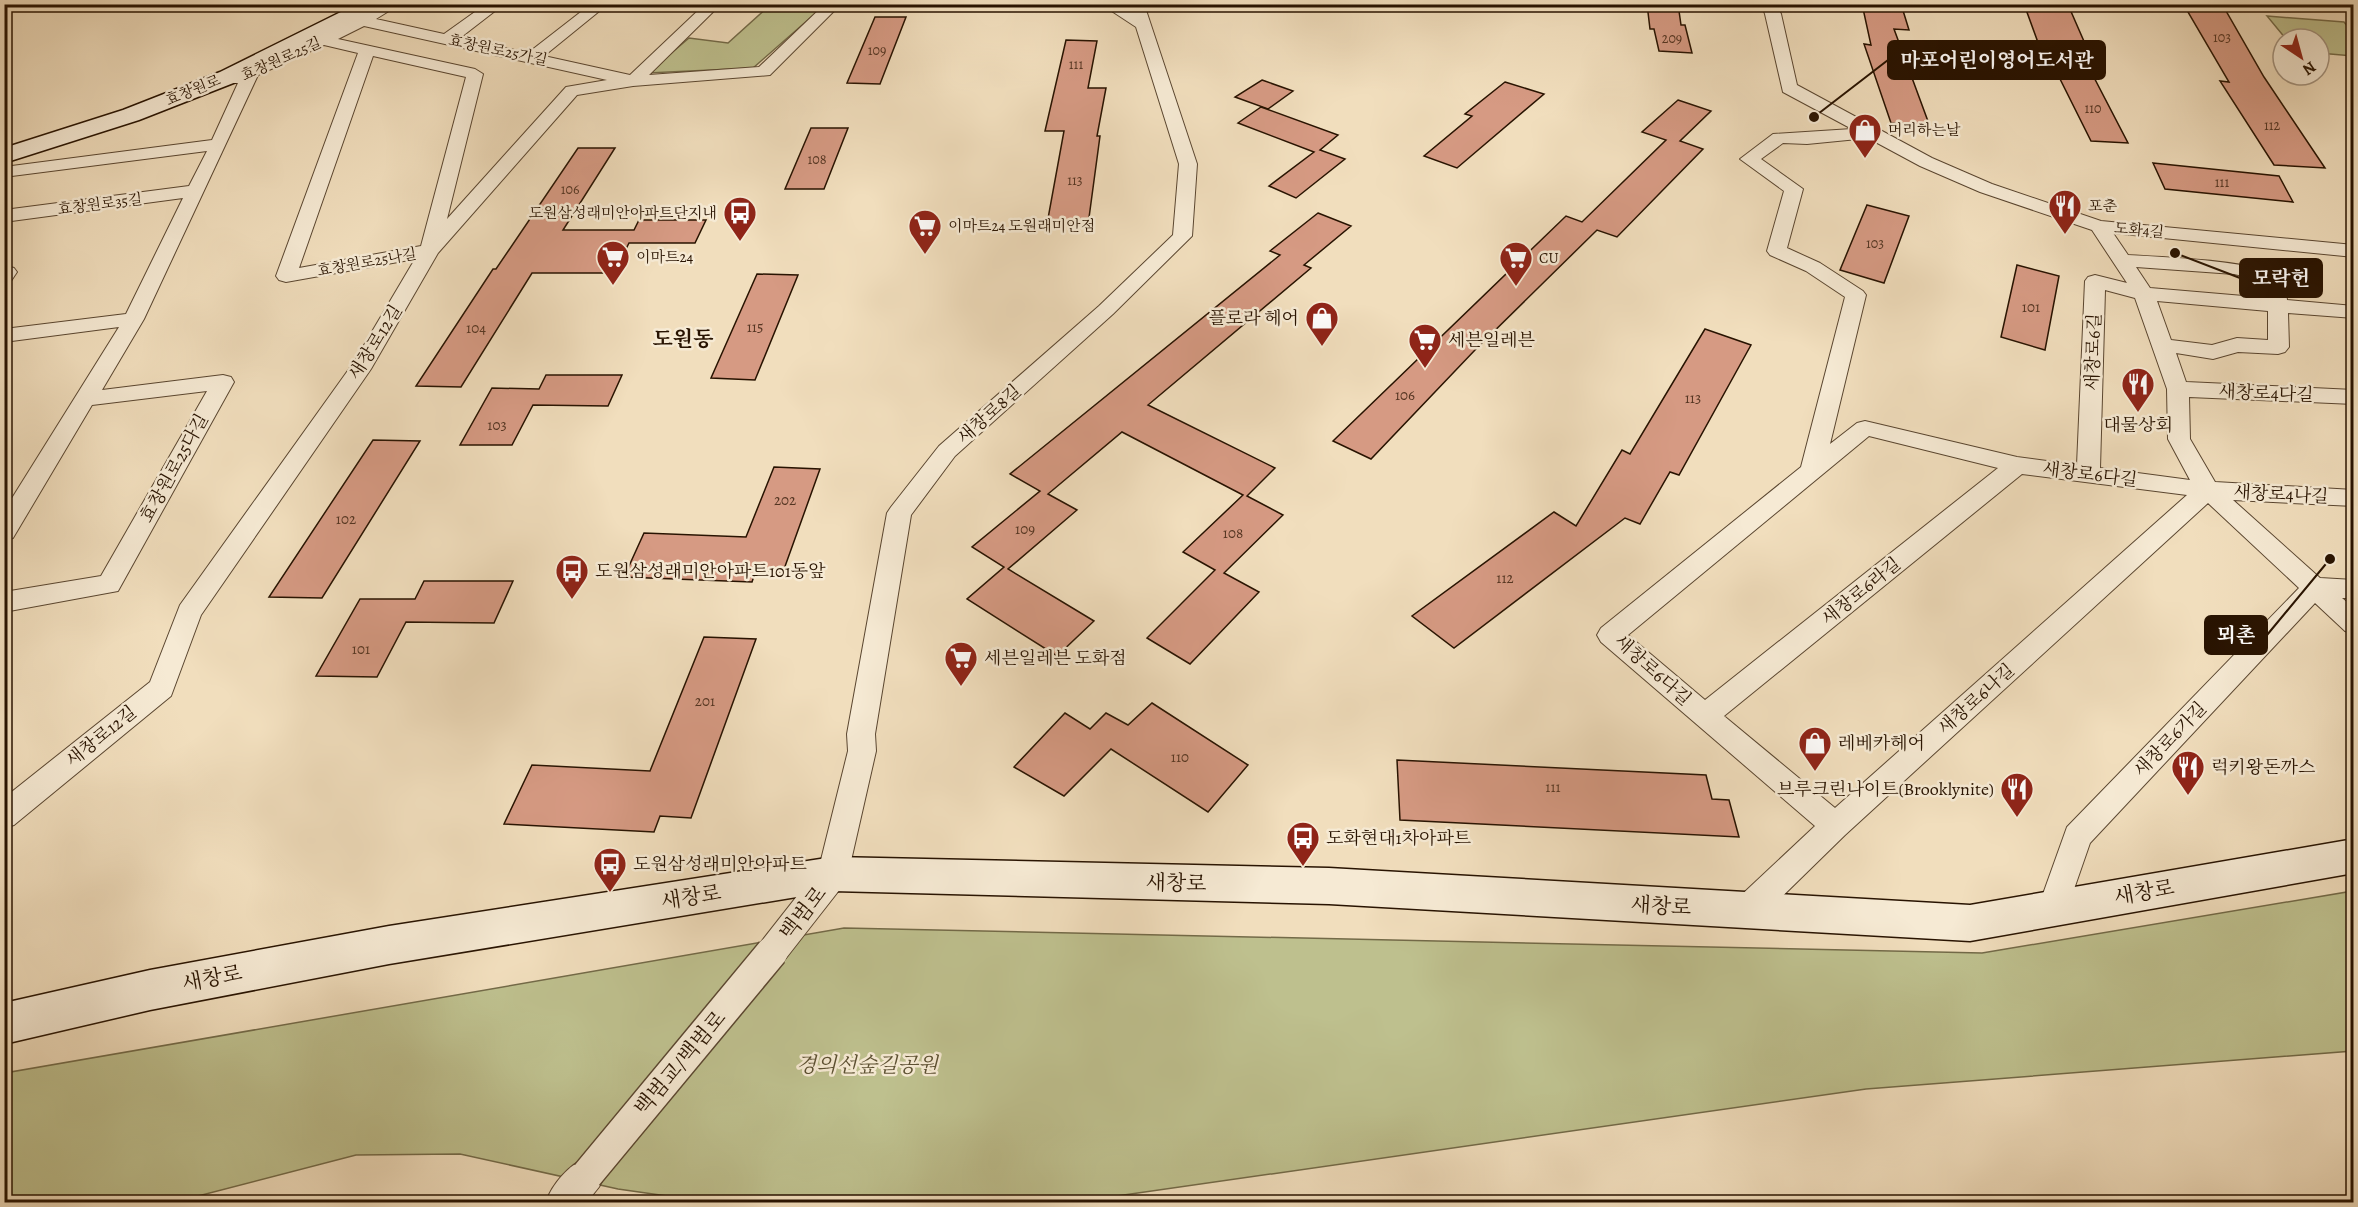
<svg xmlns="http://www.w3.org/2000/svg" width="2358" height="1207" viewBox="0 0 2358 1207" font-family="Alegreya,'Noto Serif KR',serif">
<rect width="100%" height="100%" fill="#f1debd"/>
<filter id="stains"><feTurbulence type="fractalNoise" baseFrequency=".00333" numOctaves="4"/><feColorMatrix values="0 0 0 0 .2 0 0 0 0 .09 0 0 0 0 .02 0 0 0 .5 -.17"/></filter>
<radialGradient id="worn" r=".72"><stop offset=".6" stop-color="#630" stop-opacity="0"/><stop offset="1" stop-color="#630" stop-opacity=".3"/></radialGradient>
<g fill="#bec08e" stroke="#736a48" stroke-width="1.5">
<path d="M770,5H825L753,68L648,73L689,38L728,43Z"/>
<path d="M2267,16L2344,22L2353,33V56L2319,53V39H2286Z"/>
<path d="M2353,891V1051L1866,1089L1075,1202H709L618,1189L460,1154L356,1155L175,1202H5V1073L844,928L1982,953Z"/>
</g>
<g fill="#d69a83" stroke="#281301" stroke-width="1.5">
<path d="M1647,4H1678L1681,25H1685L1692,53L1659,51L1654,29H1650Z"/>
<path d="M1862,4H1901L1909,30L1894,29L1929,124L1891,123L1864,44L1871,45Z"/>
<path d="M2024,4L2069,7L2093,62H2086L2128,143L2091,141L2050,59H2044Z"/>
<path d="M2185,7L2226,11L2264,77L2325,168L2274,165L2220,81L2229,82Z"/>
<path d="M875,17H906L880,84L847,83Z"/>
<path d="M1066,40L1097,41L1088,88H1106L1097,136H1100L1088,225L1047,224L1064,131H1045Z"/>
<path d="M1262,80L1293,91L1268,109L1235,97Z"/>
<path d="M1505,82L1544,94L1457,168L1424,156L1472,116L1465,114Z"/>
<path d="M1678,100L1711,111L1680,141L1703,149L1617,237L1597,230L1475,350L1371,459L1333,441L1566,216L1582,222L1666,140L1642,132Z"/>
<path d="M1261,107L1338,135L1320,150L1345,159L1296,198L1269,186L1314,152L1238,123Z"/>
<path d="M811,128H848L824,189H785Z"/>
<path d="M578,148H615L563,230H634L639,220H706L695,243H629L614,273H532L461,387L416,386L493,269H496Z"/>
<path d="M2153,163L2279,176L2293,202L2165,189Z"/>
<path d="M1867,205L1909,216L1884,283L1840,270Z"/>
<path d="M1318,213L1351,226L1304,265L1311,268L1148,405L1275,468L1247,496L1283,515L1224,573L1259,592L1190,664L1147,638L1215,570L1183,552L1243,495L1122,432L1048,494L1077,510L1008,569L1094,621L1057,656L967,599L1004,567L972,547L1040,491L1010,474L1280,255L1270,251Z"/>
<path d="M2017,265L2059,276L2045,350L2001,337Z"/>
<path d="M757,274L798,275L755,380L711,378Z"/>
<path d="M1705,329L1751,345L1679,475L1670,472L1640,524L1625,518L1454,648L1412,616L1554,512L1576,526L1622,450L1630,454Z"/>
<path d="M546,375H622L608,406L533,405L512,445H460L492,388L539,389Z"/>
<path d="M373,440L420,441L322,598L269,597Z"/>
<path d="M774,467L820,469L783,572L756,570L752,582L624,577L644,533L746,537Z"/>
<path d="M424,581H513L494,623L406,622L377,677L316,676L360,599H415Z"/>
<path d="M704,637L756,639L691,818L660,816L654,832L504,824L532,765L650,771Z"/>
<path d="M1152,703L1248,765L1208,812L1111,749L1064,796L1014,767L1065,713L1090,729L1106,713L1128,725Z"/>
<path d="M1397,760L1706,775L1712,799L1729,800L1739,837L1400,820Z"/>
</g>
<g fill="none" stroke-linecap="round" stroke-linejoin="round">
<defs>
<g id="street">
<path d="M381,4H400L376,19L444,34L486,4H504L460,38L528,53L591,4H608L544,56L630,75L705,4H721L649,75L759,67L825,4H841L770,75L633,86L577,95L438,253L371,369L201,615L171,696L14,825L4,828V798L150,682L180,605L354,362L415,259L286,282L279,280L276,276L358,53L324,45L258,75L144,319L102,390L223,375L231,377L234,382L118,591L4,612V592L101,576L207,391L92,405L13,538L4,541V511L119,327L4,342V329L126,314L183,198L4,222V210L189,186L207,151L4,177V167L212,140L238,83H230L228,79L230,75L342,25ZM364,26L607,80L566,87L447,219L483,74L475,69L338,39ZM373,56L466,77L421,246L299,268Z"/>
<path d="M1101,4H1120L1131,11L1129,4H1144L1197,164L1192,236L1113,314L955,456L911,515L875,734L876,751L848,874L844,884L783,962L772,967L761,962L756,952L761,942L819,868L848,751L847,734L887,513L891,507L939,446L1099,306L1173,235L1179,164L1136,27Z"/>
<path d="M1761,4H1776L1781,14L1797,85L1932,158L1992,184L2101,221L2354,245V257L2113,233L2128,255C2180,258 2230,260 2281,273L2284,277L2287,300L2354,306V318L2288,313L2289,347L2285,352L2278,354L2238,352L2213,359L2176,353L2186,382L2354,390V404L2189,397L2190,439L2215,482L2354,490V506L2233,500L2320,578L2354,580V598H2342L2354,608V634L2345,631L2315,603L2090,843L2064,918L2053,922L2042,918L2038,908L2067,827L2299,588L2208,503L1845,835L1757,921L1746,925L1735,921L1731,911L1735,901L1815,826L1601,642L1597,635L1601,628L1801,467L1845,297L1806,271L1770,255L1767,251L1784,191L1740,159L1773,134L1852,129L1783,92L1765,14ZM1868,138L1920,166L1980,192L2092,230L2127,283L2095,275L2088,277L2085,281L2077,465L2017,457L1865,421L1857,423L1830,444L1866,295L1863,291L1820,263L1787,248L1803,189L1761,159L1783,143L1807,144ZM2136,267L2234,274L2265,281L2267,298L2150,288ZM2105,290L2135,298L2167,389L2168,439L2190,480L2100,468ZM2157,301L2268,311V340L2237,338L2212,345L2171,340ZM1869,436L1998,468L1705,700L1628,635ZM2022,474L2187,495L1835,808L1724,716Z"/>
<path d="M7,266L14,268L17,272L11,281L4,283V267Z"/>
<path d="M587,1157L599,1163L605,1175L599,1187L587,1202H546C552,1184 569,1165 587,1157Z"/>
</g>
<g id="secondary">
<path d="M357,4H383L380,8L236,82L139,120L4,163V148L123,110L220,72Z"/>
<path d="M2354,839V873L1970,941L1329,904L833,891L389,964L150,1010L4,1044V1003L150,970L389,926L833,857L1329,868L1970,905Z"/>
</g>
</defs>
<use href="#street" stroke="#5a4630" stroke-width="2"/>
<use href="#secondary" stroke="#281301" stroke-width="3"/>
<use href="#street" fill="#f6ead4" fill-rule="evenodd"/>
<use href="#secondary" fill="#f6ead4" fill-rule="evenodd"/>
<defs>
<path id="street-bridge" d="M587,1175L772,952"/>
</defs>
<use href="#street-bridge" stroke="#5a4630" stroke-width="34" stroke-linecap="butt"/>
<use href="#street-bridge" stroke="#f6ead4" stroke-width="31"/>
</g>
<defs>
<symbol id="shop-pin" viewBox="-11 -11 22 30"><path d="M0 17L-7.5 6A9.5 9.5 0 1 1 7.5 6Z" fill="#8f2418" stroke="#f6ead4"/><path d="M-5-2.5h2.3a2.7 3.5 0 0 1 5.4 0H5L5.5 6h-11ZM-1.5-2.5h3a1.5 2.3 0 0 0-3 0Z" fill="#fff"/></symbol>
<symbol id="restaurant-pin" viewBox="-11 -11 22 30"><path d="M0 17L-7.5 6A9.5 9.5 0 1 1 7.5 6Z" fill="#8f2418" stroke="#f6ead4"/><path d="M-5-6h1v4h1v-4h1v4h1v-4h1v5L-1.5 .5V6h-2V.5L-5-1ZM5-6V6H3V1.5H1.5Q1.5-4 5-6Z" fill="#fff"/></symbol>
<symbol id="bus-pin" viewBox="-11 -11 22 30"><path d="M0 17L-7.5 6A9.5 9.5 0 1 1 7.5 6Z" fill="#8f2418" stroke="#f6ead4"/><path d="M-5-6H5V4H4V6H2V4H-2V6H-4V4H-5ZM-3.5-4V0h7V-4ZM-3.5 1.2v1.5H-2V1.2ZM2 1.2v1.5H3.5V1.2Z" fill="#fff"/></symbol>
<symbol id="supermarket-pin" viewBox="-11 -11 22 30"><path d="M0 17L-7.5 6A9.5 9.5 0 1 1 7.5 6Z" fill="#8f2418" stroke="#f6ead4"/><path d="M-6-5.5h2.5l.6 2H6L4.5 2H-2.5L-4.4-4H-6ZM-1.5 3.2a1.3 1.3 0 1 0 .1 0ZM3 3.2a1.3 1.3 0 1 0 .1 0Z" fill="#fff"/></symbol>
</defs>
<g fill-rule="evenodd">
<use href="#shop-pin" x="1846" y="111" width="38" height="52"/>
<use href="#restaurant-pin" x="2046" y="187" width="38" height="52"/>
<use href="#bus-pin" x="721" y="194" width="38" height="52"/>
<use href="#supermarket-pin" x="906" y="207" width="38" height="52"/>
<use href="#supermarket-pin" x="594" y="238" width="38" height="52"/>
<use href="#supermarket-pin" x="1497" y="239" width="38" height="52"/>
<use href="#shop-pin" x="1303" y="299" width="38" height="52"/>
<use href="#supermarket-pin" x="1406" y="321" width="38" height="52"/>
<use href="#restaurant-pin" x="2119" y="365" width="38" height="52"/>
<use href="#bus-pin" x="553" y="552" width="38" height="52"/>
<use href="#supermarket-pin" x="942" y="639" width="38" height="52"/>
<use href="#shop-pin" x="1796" y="724" width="38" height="52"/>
<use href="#restaurant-pin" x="2169" y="748" width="38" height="52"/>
<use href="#restaurant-pin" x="1998" y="770" width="38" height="52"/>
<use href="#bus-pin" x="1284" y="819" width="38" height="52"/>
<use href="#bus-pin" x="591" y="845" width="38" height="52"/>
</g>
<g text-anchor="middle" stroke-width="5" stroke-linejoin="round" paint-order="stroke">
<g font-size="14" fill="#543522">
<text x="2222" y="42">103</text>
<text x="1672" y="43">209</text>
<text x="877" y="55">109</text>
<text x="1076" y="69">111</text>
<text x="2093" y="113">110</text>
<text x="2272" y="130">112</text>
<text x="817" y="164">108</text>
<text x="1075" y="185">113</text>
<text x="2222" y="187">111</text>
<text x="570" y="194">106</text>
<text x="1875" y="248">103</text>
</g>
<g font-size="15" fill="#281301" stroke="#f6ead4">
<text transform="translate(498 50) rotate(12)" y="5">효창원로25가길</text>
<text transform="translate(281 59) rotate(-24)" y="5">효창원로25길</text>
<text transform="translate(193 90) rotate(-22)" y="5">효창원로</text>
<text transform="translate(100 204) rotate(-7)" y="5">효창원로35길</text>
<text transform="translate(2139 230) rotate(5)" y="5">도화4길</text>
<text transform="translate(367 262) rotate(-10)" y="5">효창원로25나길</text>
</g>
<g font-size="15" fill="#281301" stroke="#f6ead4" text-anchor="start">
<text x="1888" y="135">머리하는날</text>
<text x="2088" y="211">포춘</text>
<text x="717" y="218" text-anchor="end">도원삼성래미안아파트단지내</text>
<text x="948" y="231">이마트24 도원래미안점</text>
<text x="636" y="262">이마트24</text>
<text x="1539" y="263">CU</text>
</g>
<g font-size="15" fill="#543522">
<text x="2031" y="312">101</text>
<text x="755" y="332">115</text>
<text x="476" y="333">104</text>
<text x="1405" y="400">106</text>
<text x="1693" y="403">113</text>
<text x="497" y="430">103</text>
<text x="785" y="505">202</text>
<text x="346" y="524">102</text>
<text x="1025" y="534">109</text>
<text x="1233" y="538">108</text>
<text x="1505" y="583">112</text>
<text x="361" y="654">101</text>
<text x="705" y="706">201</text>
<text x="1180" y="762">110</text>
<text x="1553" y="792">111</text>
</g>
<g font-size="18" fill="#281301" stroke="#f6ead4" text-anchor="start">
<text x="1299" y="324" text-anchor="end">플로라 헤어</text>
<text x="1448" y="346">세븐일레븐</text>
<text x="2138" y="431" text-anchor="middle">대물상회</text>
<text x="595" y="577">도원삼성래미안아파트101동앞</text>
<text x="984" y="664">세븐일레븐 도화점</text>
<text x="1838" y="749">레베카헤어</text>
<text x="2211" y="773">럭키왕돈까스</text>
<text x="1994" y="795" text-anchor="end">브루크린나이트(Brooklynite)</text>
<text x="1326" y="844">도화현대1차아파트</text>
<text x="633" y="870">도원삼성래미안아파트</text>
</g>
<g font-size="18" fill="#281301" stroke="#f6ead4">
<text transform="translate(375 342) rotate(-58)" y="6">새창로12길</text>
<text transform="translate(2093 352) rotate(-88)" y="6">새창로6길</text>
<text transform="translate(2266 393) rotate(2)" y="6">새창로4다길</text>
<text transform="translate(989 414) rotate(-42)" y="6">새창로8길</text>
<text transform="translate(174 468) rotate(-61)" y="6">효창원로25다길</text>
<text transform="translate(2090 474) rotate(7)" y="6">새창로6다길</text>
<text transform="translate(2281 494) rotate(3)" y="6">새창로4나길</text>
<text transform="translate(1861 591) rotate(-39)" y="6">새창로6라길</text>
<text transform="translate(1653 670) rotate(42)" y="6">새창로6다길</text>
<text transform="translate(1976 699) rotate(-42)" y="6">새창로6나길</text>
<text transform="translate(101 736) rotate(-39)" y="6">새창로12길</text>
<text transform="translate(2170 739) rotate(-46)" y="6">새창로6가길</text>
</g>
<g font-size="21" font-weight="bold" fill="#281301" stroke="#f6ead4">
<text x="683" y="346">도원동</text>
</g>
<g font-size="21" fill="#281301" stroke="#f6ead4">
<text transform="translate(1176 883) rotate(1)" y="7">새창로</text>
<text transform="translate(2144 892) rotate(-10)" y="7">새창로</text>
<text transform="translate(691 897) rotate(-9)" y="7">새창로</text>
<text transform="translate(1661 906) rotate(3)" y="7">새창로</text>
<text transform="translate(803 913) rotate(-52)" y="7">백범로</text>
<text transform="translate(212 978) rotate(-11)" y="7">새창로</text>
<text transform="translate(680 1063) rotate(-50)" y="7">백범교/백범로</text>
</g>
<g font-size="21" font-style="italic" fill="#5c5032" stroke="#f6ead4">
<text x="867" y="1072">경의선숲길공원</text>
</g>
</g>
<path fill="none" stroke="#281301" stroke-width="2" d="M1814 117L1888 60M2175 253L2240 278M2330 559L2267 635"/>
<g fill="#281301" stroke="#f6ead4" stroke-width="2">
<circle cx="1814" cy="117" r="6"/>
<circle cx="2175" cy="253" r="6"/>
<circle cx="2330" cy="559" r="6"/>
</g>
<g fill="#281301" stroke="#281301" stroke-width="2">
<rect x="1888" y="41" width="217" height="38" rx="6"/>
<rect x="2240" y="259" width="82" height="38" rx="6"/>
<rect x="2205" y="616" width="62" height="38" rx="6"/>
</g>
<g font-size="20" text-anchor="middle" font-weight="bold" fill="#fff">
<text x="1997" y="67">마포어린이영어도서관</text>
<text x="2281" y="285">모락헌</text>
<text x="2236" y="642">뫼촌</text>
</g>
<rect width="2358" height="1207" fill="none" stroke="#f1debd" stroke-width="24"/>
<rect x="6" y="6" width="2346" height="1195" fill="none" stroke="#281301" stroke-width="3"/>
<rect x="12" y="12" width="2334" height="1183" fill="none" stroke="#281301" stroke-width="1.5"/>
<g transform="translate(2301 57) rotate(144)"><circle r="28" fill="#f6ead4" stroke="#a49480" stroke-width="1.5"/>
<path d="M0-4.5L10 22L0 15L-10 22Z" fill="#8f2418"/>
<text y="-9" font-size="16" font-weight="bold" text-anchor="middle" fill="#281301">N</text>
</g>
<rect width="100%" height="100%" filter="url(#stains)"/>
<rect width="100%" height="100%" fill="url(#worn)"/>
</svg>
